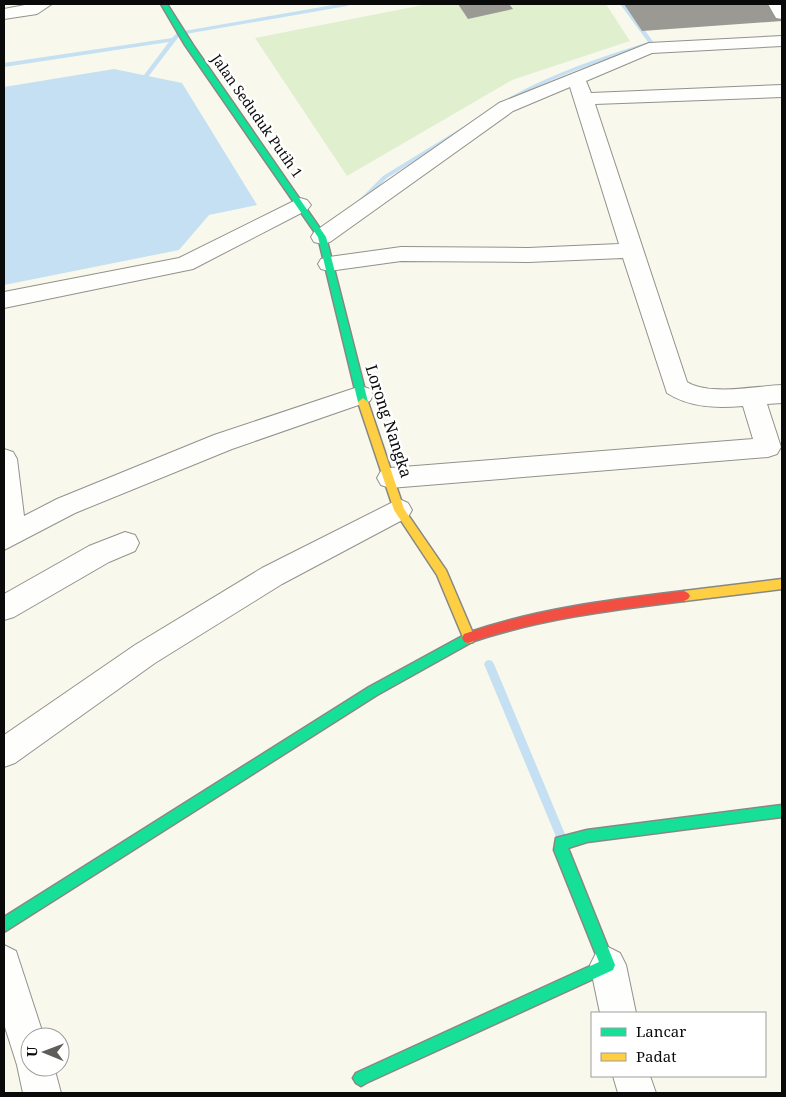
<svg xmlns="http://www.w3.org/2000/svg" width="786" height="1097" viewBox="0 0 786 1097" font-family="'Noto Serif',serif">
<rect width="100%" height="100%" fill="#f9f8ed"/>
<path fill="#e0efce" d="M428,4H606L630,41L512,80L347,176L255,38Z"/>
<path fill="#c4e0f2" d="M114,69L182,83L257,205L209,215L179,250L4,285V87Z"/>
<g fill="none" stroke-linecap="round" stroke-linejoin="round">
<g fill="#c4e0f2" fill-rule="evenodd">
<path d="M339,4H350L347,6L180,35L148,77L138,81H134V79L144,75L169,42L4,67V63L172,38L178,32Z"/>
<path d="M620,4H626L654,43L653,44C615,57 577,68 541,85C532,89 508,106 500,105V103C546,75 596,59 648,42Z"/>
<path d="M463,127L465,128V130L387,178L361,204H357V202L383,176Z"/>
<path d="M489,660L492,661L494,664L567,839L566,843L562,844L558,843L557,839L484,664L486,661Z"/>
</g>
</g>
<g fill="#9b9994">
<path d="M458,4H509L513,9L468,19Z"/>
<path d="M624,4H776L782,21L642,31Z"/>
</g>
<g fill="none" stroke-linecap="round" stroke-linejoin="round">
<defs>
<g id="street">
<path d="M30,4H52L37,14L4,19V9Z"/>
<path d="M768,4H782V19L776,18Z"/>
<path d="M782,36V46L652,53L586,81L591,93L782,85V97L595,104L687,382C709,396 756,386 782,385V403L767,404L781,447L777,454L768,457L390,488L381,485L377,478L381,471L390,468L753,439L743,406C717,408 690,408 667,393L623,258L528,262L401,261L329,271L321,269L318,264L321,259L329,257L401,247L528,248L619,244L570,87L513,111L330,242L322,244L314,242L311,237L314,232L499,103L649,43Z"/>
<path d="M300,198L307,200L311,205L307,210L193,269L4,308V292L179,258Z"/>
<path d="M361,386L370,389L373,395L370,401L232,449L75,513L4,550V449L13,452L17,459L24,516L57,499L214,435Z"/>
<path d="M399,499L408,503L412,510L408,517L282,584L155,663L15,763L4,767V735L135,645L262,568Z"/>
<path d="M125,532L135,535L139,543L135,551L109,562L14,617L4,620V594L89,546Z"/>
<path d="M4,945L16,951L44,1037H30V1067H54L61,1093H23L17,1065L4,1024Z"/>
<path d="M608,947L620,953L626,965L636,1013H600L590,965L596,953Z"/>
<path d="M613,1076H650L656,1093H618Z"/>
</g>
<g id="fast">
<path d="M161,4H167L193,45L326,237L368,402L367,405L363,406L358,402L318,237L185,45Z"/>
<path d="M468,633L472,634L474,638L472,642L377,695L4,932V917L369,687Z"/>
<path d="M782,805V817L587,842L568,848L615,965L613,970L366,1083L361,1086L356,1083L353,1078L356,1073L599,962L554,850L556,838L587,830Z"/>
</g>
<g id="slow">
<path d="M363,398L368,402L404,509L446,570L475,638L473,642L469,643L465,642L437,575L394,510L358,402Z"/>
<path d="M782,579V589L684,601L680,599L678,596L680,593L684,591Z"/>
</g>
<path id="jam" d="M684,591L688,593L690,596L688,599L684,601C611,610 538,619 468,643L464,642L462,638L464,634C535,609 609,600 684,591Z"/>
</defs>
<use href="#street" stroke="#92918c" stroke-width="2"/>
<use href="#fast" stroke="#888883" stroke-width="3"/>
<use href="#slow" stroke="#888883" stroke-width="3"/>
<use href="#jam" stroke="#888883" stroke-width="3"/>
<use href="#street" fill="#fefefc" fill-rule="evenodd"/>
<use href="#fast" fill="#16e098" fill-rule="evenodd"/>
<use href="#slow" fill="#ffcf43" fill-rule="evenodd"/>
<use href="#jam" fill="#f24e42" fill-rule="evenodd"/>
</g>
<g text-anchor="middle" stroke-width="5" stroke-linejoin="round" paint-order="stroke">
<g font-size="14" fill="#0a0a0a" stroke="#fff">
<text transform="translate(257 116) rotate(55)" y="5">Jalan Seduduk Putih 1</text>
</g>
<g font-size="16" fill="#0a0a0a" stroke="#fff">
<text transform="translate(389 421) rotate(72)" y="6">Lorong Nangka</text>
</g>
</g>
<rect width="786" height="1097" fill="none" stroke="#0a0a0a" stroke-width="10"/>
<rect x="591" y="1012" width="175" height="65" fill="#ffffff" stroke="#9d9d9d"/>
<rect x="601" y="1028" width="25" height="8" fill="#16e098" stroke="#9d9d9d"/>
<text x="636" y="1037" font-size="15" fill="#0a0a0a">Lancar</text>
<rect x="601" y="1053" width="25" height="8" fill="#ffcf43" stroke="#9d9d9d"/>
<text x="636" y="1062" font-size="15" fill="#0a0a0a">Padat</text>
<g transform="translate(45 1052) rotate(271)"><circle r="24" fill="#ffffff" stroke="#9d9d9d"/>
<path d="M0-4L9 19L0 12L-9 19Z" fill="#5e5d59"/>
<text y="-8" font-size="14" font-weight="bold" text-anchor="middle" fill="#0a0a0a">U</text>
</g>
</svg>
